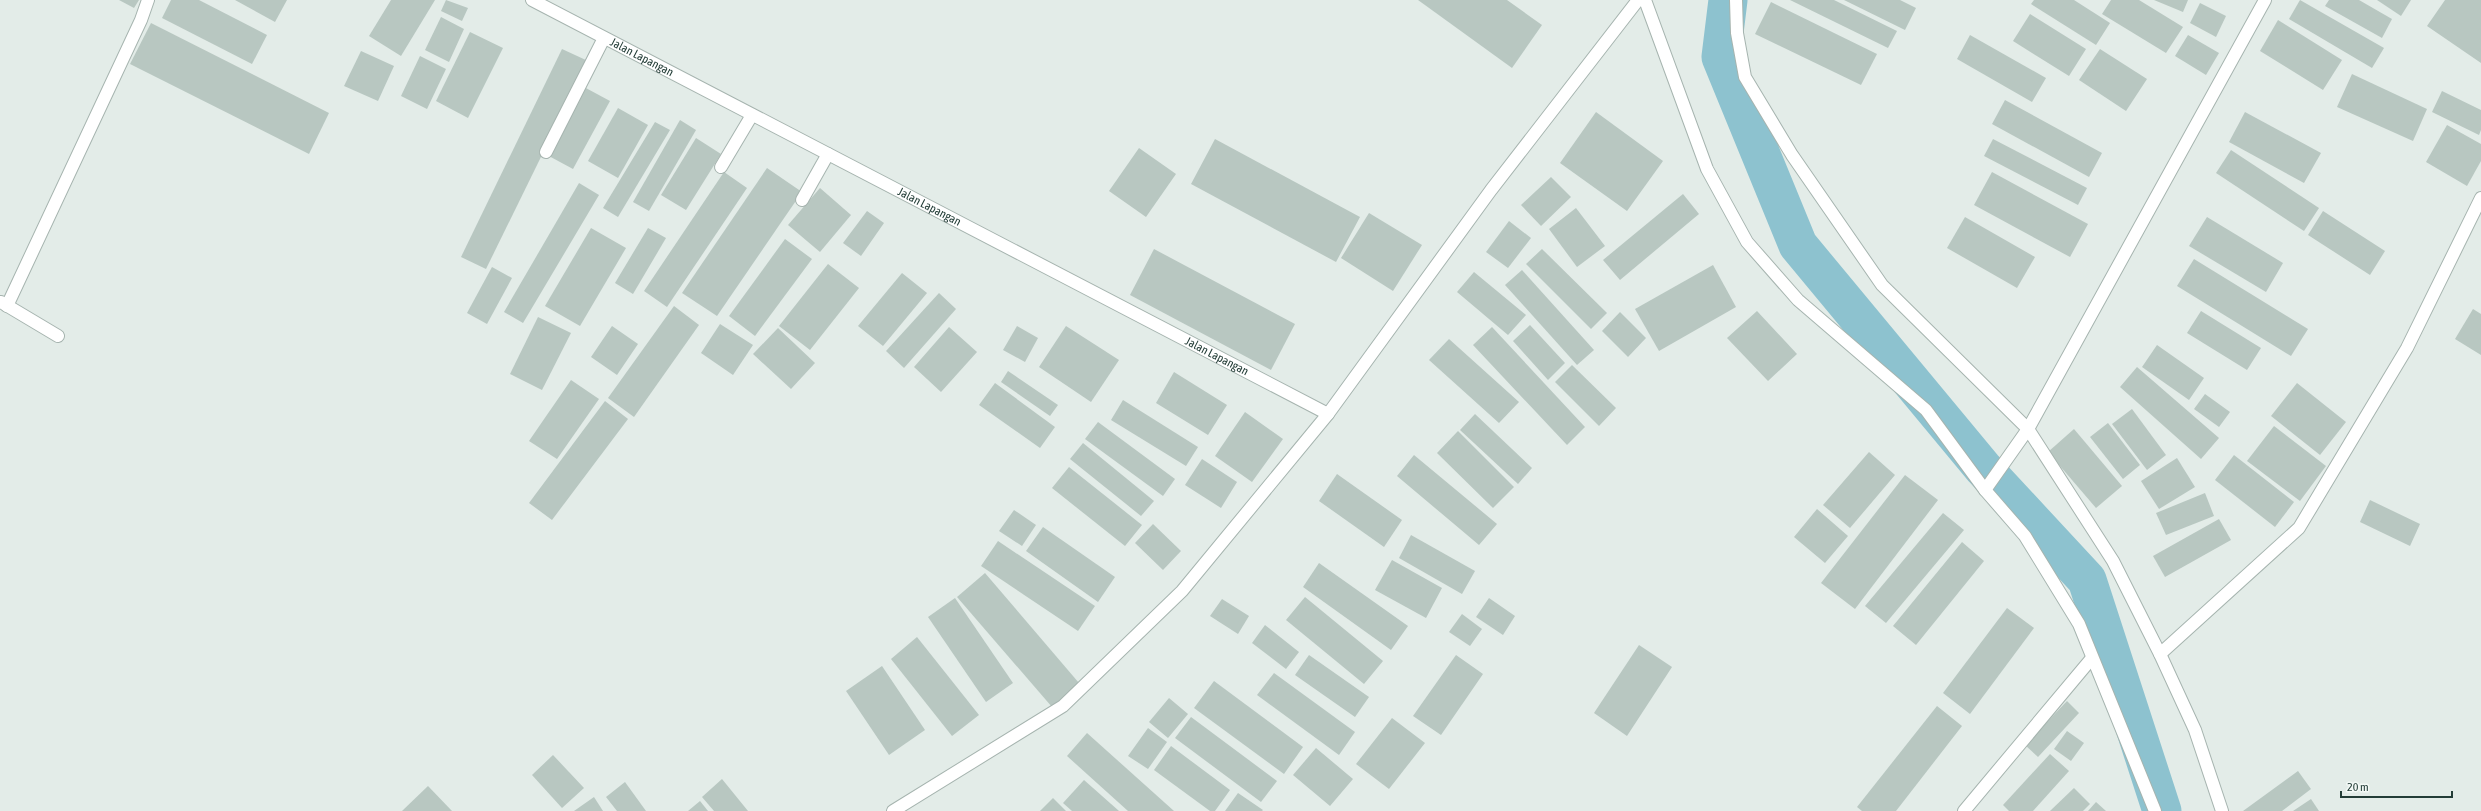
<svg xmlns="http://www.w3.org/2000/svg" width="2481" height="811" viewBox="0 0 2481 811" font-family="'Asap Condensed',sans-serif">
<rect width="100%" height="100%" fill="#e3ece8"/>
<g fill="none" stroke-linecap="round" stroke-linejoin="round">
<path stroke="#8dc2cf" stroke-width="39" d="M1728,0L1721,57L1798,245L1983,468L2087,580L2162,811"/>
</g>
<g fill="#b8c7c1">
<path d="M119,0H139L134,8Z"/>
<path d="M171,0H199L267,35L252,64L162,18Z"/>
<path d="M235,0H287L275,22Z"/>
<path d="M391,0H435L401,56L369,36Z"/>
<path d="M446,0L468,8L462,21L441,11Z"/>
<path d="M1418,0H1507L1542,25L1512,68Z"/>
<path d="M1790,0H1834L1897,31L1888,48Z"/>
<path d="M1844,0H1900L1916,8L1905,30Z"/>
<path d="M2034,0H2074L2110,23L2096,45L2031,4Z"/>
<path d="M2111,0H2139L2183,27L2166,53L2102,14Z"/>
<path d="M2154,0H2188L2183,12Z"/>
<path d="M2300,0L2384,48L2372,68L2289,19Z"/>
<path d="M2329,0H2359L2392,19L2382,38L2325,6Z"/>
<path d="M2377,0H2411L2401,16Z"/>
<path d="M2445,0H2481V63L2427,26Z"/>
<path d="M1771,2L1877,54L1861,85L1755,34Z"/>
<path d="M2200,3L2226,16L2216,37L2190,23Z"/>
<path d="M2030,14L2086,49L2069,76L2013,41Z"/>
<path d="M441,17L464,29L449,62L425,50Z"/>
<path d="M2278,20L2342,60L2323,90L2260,51Z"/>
<path d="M151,23L329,113L309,154L130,64Z"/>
<path d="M470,32L503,48L468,118L436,101Z"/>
<path d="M1970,35L2046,78L2032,102L1957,59Z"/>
<path d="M2188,35L2219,53L2206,75L2175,56Z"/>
<path d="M562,49L588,61L486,269L461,257Z"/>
<path d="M2100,49L2147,79L2126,111L2079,80Z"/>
<path d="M361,51L394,66L378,101L344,86Z"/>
<path d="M420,56L446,69L427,109L401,96Z"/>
<path d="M2352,74L2427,109L2413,141L2337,107Z"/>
<path d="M584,87L610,101L573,169L547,155Z"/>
<path d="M2442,91L2481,110V130L2479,135L2432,112Z"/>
<path d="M2005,100L2102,153L2089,177L1992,124Z"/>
<path d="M618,108L648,125L618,178L588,161Z"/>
<path d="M1596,112L1663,161L1627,211L1560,163Z"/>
<path d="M2245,112L2321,153L2304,183L2229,142Z"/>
<path d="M680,120L696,130L649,211L633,202Z"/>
<path d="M655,122L670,130L618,217L603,208Z"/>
<path d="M2447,125L2481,144V161L2467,186L2426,162Z"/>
<path d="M696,138L721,154L686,210L661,195Z"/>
<path d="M1215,139L1360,217L1336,262L1191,184Z"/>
<path d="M1993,139L2087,188L2078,205L1984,156Z"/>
<path d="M1139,148L1176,174L1146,217L1109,191Z"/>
<path d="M2231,150L2319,208L2304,231L2216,173Z"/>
<path d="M767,168L802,192L717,316L682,293Z"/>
<path d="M724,172L747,188L667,307L644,291Z"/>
<path d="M1992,172L2088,224L2070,257L1974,205Z"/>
<path d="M1551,177L1571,197L1541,226L1521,205Z"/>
<path d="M579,183L599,195L523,323L504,312Z"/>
<path d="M820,188L851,215L820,252L788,225Z"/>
<path d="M1683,194L1699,214L1620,280L1603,260Z"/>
<path d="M1576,208L1605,246L1577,267L1549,229Z"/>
<path d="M867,211L884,223L861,256L843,243Z"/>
<path d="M2323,211L2385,251L2370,275L2308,235Z"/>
<path d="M1369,213L1422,245L1393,291L1341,258Z"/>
<path d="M1965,217L2035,257L2017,288L1947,248Z"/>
<path d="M2207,217L2283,263L2266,292L2189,246Z"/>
<path d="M1509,221L1531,238L1508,268L1486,252Z"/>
<path d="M591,228L626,248L580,326L545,306Z"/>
<path d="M648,228L666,238L633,294L615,283Z"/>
<path d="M785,239L812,259L755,336L729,316Z"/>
<path d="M1154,249L1295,324L1271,370L1130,295Z"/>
<path d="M1542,249L1607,313L1591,329L1526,264Z"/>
<path d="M2194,259L2308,329L2291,356L2177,286Z"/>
<path d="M828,264L859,288L810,350L779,326Z"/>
<path d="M1713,265L1736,307L1659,351L1635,309Z"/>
<path d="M492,267L512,278L487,324L467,313Z"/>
<path d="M1522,270L1594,350L1577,365L1505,285Z"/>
<path d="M1474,272L1526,315L1508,335L1457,292Z"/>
<path d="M902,273L927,293L883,346L858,326Z"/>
<path d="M939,293L956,309L904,368L886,351Z"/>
<path d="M674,306L699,325L634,417L608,398Z"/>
<path d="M2473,309L2481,314V355L2455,339Z"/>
<path d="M1757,311L1797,354L1768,381L1727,338Z"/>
<path d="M2201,311L2261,348L2247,370L2187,333Z"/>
<path d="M1620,312L1646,338L1628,357L1602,331Z"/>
<path d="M538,317L571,333L542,390L510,374Z"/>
<path d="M720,324L753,345L733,375L701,353Z"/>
<path d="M1530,325L1565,363L1548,380L1513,341Z"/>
<path d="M612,326L638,344L617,375L591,357Z"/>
<path d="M1017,326L1038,338L1025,362L1003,350Z"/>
<path d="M1066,326L1119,360L1091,402L1039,367Z"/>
<path d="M949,327L977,352L941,392L914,367Z"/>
<path d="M1492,327L1585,427L1567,445L1473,345Z"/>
<path d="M778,328L815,363L791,389L753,354Z"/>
<path d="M1449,339L1519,402L1499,423L1429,360Z"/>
<path d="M2157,345L2204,378L2189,400L2142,367Z"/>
<path d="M1572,365L1616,408L1599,426L1555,382Z"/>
<path d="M2137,367L2219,438L2201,459L2120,387Z"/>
<path d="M1008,371L1058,405L1050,416L1001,382Z"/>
<path d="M1174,372L1227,405L1208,435L1156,403Z"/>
<path d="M571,380L599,399L557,459L529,441Z"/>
<path d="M995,383L1055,427L1040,448L979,405Z"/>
<path d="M2297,383L2346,422L2320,455L2271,416Z"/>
<path d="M2205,394L2230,412L2219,427L2194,409Z"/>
<path d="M1123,400L1198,447L1186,466L1111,420Z"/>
<path d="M605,401L628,419L552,520L529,503Z"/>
<path d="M2132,409L2166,455L2147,470L2112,424Z"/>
<path d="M1245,412L1283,439L1252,482L1215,456Z"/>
<path d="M1475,414L1532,468L1518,484L1460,430Z"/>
<path d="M1098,422L1175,479L1163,496L1085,439Z"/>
<path d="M2108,423L2140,465L2123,479L2090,437Z"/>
<path d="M2274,426L2326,466L2300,501L2247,461Z"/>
<path d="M2074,429L2122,486L2096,508L2048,452Z"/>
<path d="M1458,431L1514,487L1493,508L1437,453Z"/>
<path d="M1083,443L1154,501L1141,516L1070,459Z"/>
<path d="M1869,452L1895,475L1850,528L1823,505Z"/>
<path d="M1414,455L1497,524L1479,545L1397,476Z"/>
<path d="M2234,455L2294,502L2275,527L2215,480Z"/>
<path d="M2177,458L2195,487L2159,509L2141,481Z"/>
<path d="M1202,459L1237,482L1221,508L1185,485Z"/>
<path d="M1069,467L1142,525L1125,546L1052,488Z"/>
<path d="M1337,474L1402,520L1384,547L1319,501Z"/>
<path d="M1905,475L1938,500L1855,609L1821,583Z"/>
<path d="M2205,493L2214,516L2166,535L2156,513Z"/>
<path d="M2370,500L2420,524L2410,546L2360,522Z"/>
<path d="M1817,509L1848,536L1825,563L1794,537Z"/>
<path d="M1014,510L1036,525L1022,546L999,531Z"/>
<path d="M1943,513L1964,530L1886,623L1865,606Z"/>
<path d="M2219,519L2231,540L2165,577L2153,556Z"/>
<path d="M1153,524L1181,551L1163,570L1135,543Z"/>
<path d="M1043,527L1115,577L1098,602L1026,551Z"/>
<path d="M1411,535L1475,571L1462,594L1399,558Z"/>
<path d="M998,541L1095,606L1078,631L981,566Z"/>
<path d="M1962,542L1984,561L1916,645L1893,626Z"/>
<path d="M1392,560L1442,588L1426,618L1375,590Z"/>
<path d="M1319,563L1408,626L1391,650L1303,587Z"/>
<path d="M985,573L1079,683L1052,707L957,597Z"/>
<path d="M1305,597L1383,661L1364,684L1286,620Z"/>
<path d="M955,598L1013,683L986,702L928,617Z"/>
<path d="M1489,598L1515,616L1503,635L1476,617Z"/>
<path d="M1222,599L1249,616L1238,634L1210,616Z"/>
<path d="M2007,608L2034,628L1970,714L1943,693Z"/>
<path d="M1462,614L1482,629L1470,646L1449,632Z"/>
<path d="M1265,625L1299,652L1286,669L1252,643Z"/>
<path d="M917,637L979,715L952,736L891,659Z"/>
<path d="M1639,645L1672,667L1627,736L1594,713Z"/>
<path d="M1309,655L1369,697L1355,717L1295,675Z"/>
<path d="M1456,655L1483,674L1441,735L1413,716Z"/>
<path d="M882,666L925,730L889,755L846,691Z"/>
<path d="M1274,673L1355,732L1339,755L1257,695Z"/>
<path d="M1214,681L1303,747L1284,774L1194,708Z"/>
<path d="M1169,698L1188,714L1168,738L1149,722Z"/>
<path d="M2067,701L2079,713L2038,757L2025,745Z"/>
<path d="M1937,706L1962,726L1896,811H1862L1857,807Z"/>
<path d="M1191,717L1277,781L1261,802L1175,738Z"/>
<path d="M1392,718L1425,743L1389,789L1356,764Z"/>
<path d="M1148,728L1167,742L1148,769L1128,756Z"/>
<path d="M2067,731L2084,743L2071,761L2054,749Z"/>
<path d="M1087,733L1174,811H1128L1067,756Z"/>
<path d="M1171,746L1230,790L1215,811H1210L1154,770Z"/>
<path d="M1316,748L1353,779L1330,806L1293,775Z"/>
<path d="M2050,754L2069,771L2033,811H2009L2003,805Z"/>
<path d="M553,755L584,788L562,808L532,775Z"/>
<path d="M2298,771L2311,789L2282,811H2243Z"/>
<path d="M722,779L748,811H714L702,797Z"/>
<path d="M1084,780L1119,811H1072L1063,803Z"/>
<path d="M625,782L646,811H617L606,797Z"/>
<path d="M428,786L452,811H402Z"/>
<path d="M2074,788L2090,804L2083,811H2050Z"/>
<path d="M1238,793L1263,810L1262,811H1225Z"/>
<path d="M594,797L603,811H574Z"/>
<path d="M1053,798L1066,811H1040Z"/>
<path d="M2311,799L2319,811H2293Z"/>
<path d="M700,801L708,811H688Z"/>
<path d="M2096,802L2106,811H2088Z"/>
</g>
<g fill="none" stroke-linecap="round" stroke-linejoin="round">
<defs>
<g id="minor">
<path id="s1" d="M532,0L1328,414"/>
<path d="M1645,0L1707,169L1747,242L1798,300L1926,410L1985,490L2025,536L2079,624L2155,811"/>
<path d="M1736,0L1737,33L1745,77L1792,155L1882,285L2028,429L2113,561L2160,654L2195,730L2222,811"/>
<path d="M546,152L604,38"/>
<path d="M721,167L752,115"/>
<path d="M802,200L828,154"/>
<path d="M1,302L58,336"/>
<path d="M7,306L141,20L148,0"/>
<path d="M1985,490L2028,429L2265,0"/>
<path d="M2160,654L2299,528L2407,348L2481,198"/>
<path d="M1964,811L2092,658"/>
</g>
<path id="tertiary" d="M893,811L1063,706L1182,591L1328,414L1491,190L1638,0"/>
</defs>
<use href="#minor" stroke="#a6b4af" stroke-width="14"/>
<use href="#tertiary" stroke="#a6b4af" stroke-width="14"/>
<use href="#minor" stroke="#fff" stroke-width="12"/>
<use href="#tertiary" stroke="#fff" stroke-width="12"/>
</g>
<g text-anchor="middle" stroke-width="4" stroke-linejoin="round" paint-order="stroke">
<g font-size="12" fill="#233d37" stroke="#f3f9f6">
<text dy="4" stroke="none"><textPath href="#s1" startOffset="124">Jalan Lapangan</textPath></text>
<text dy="4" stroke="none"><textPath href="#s1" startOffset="448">Jalan Lapangan</textPath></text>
<text dy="4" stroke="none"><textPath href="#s1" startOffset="772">Jalan Lapangan</textPath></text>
</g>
</g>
<path d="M2341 791v6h111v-6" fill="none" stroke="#233d37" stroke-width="2"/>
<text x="2347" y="791" font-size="12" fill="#233d37" stroke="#f3f9f6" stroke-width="3" paint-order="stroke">20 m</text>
</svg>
